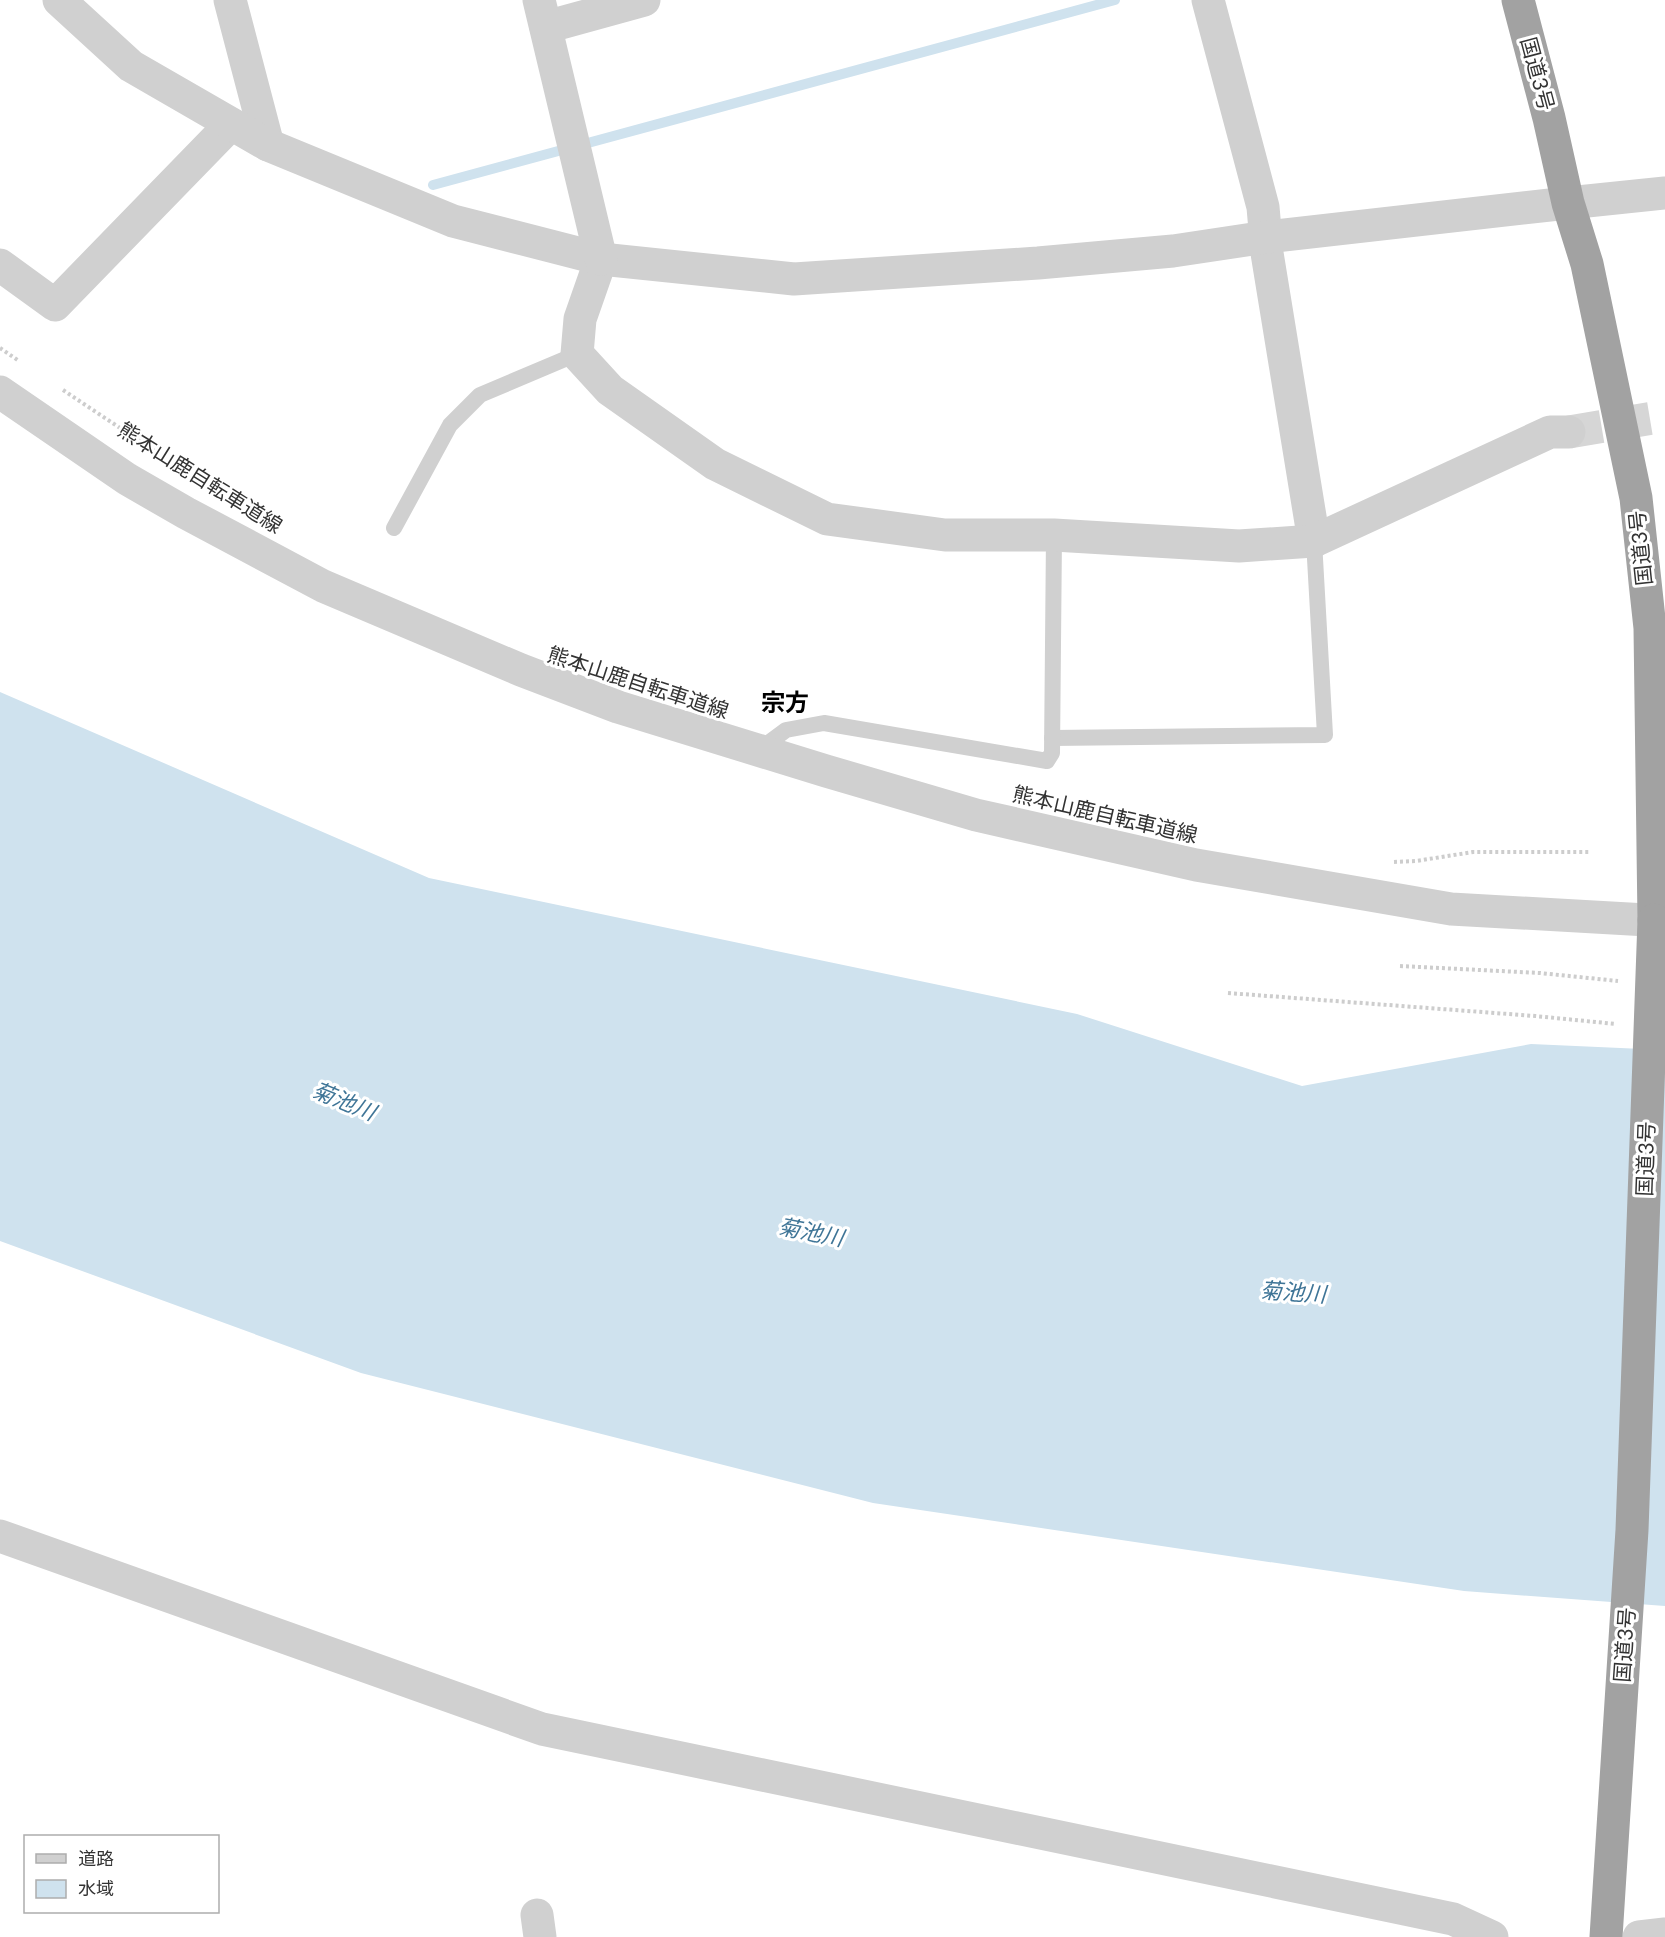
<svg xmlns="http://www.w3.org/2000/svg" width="1665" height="1937" viewBox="0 0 1665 1937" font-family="Lato,'Noto Sans JP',sans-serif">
<rect width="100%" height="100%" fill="#fff"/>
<path fill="#cfe2ee" d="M0,692L429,878L1077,1014L1302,1086L1531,1044L1665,1050V1606L1464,1591L873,1503L361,1373L0,1241Z"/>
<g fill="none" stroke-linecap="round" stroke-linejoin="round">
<path stroke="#cfe2ee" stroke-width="10" d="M433,185L1115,0"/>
<path stroke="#d6d6d6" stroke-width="33" stroke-dasharray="33 16" stroke-linecap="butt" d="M1569,432L1665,416"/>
<g stroke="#cdcdcd" stroke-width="4" stroke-dasharray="3 3" stroke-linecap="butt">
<path d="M0,348L19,361"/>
<path d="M63,390L162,456"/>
<path d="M1394,862L1416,861L1473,852H1590"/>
<path d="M1400,966L1540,973L1618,981"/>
<path d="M1228,993L1535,1016L1616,1024"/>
</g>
<g stroke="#d0d0d0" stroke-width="16">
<path d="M394,528L450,425L480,395L577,354"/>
<path d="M1052,738L1325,735L1314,541"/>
<path d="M759,750L786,730L824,723L1047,761L1052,753L1054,535"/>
</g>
<g stroke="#d0d0d0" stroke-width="33">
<path d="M230,0L268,145"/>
<path d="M1208,0L1263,207L1267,253L1314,541"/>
<path d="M546,27L644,0"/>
<path d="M1568,203L1665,193"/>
<path d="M601,259L580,319L577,354L610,390L715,464L827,519L945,535H1054L1239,546L1314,541L1550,432H1569"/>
<path d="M0,265L55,305L231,124"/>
<path d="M0,392L127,479L186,513L323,586L521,670L618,707L826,771L976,815L1196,865L1451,909L1665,921"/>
<path d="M0,1536L542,1729L1453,1919L1492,1937"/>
<path d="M537,1915L540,1937"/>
<path d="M1639,1937L1665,1934"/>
</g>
<g stroke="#d0d0d0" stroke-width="33">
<path d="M59,0L131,66L268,145L453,221L601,259L794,279L1038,263L1173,251L1266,237L1568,203"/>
<path d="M539,0L601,259"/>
</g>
<path stroke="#a2a2a2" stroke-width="33" d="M1518,0L1549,118L1568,203L1587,264L1636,498L1650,628L1654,920"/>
<path stroke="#a2a2a2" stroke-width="33" d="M1606,1937L1632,1530L1654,920"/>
</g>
<g text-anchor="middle" stroke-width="6" stroke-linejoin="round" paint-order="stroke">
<g font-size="21" fill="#333" stroke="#fff">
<text transform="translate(1537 74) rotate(75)" y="7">国道3号</text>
<text transform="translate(200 478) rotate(32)" y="7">熊本山鹿自転車道線</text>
<text transform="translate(1641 548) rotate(-96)" y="7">国道3号</text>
<text transform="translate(638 683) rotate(18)" y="7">熊本山鹿自転車道線</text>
<text transform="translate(1105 815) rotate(13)" y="7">熊本山鹿自転車道線</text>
<text transform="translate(1646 1159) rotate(-88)" y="7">国道3号</text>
<text transform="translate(1625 1645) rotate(-86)" y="7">国道3号</text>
</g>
<g font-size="22" font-style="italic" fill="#3f7597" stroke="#fff">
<text transform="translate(344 1101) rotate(22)" y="8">菊池川</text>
<text transform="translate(811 1232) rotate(11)" y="8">菊池川</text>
<text transform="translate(1293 1292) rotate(4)" y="8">菊池川</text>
</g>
<g font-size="24" font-weight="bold" fill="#000" stroke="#fff">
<text x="785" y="711">宗方</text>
</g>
</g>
<rect x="24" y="1835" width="195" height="78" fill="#ffffff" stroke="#adadad" stroke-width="1.5"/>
<rect x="36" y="1854" width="30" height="9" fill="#d0d0d0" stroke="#adadad" stroke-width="1.5"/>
<text x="78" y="1865" font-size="18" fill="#333333">道路</text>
<rect x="36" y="1880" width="30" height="18" fill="#cfe2ee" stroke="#adadad" stroke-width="1.5"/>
<text x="78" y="1895" font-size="18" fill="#333333">水域</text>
</svg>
